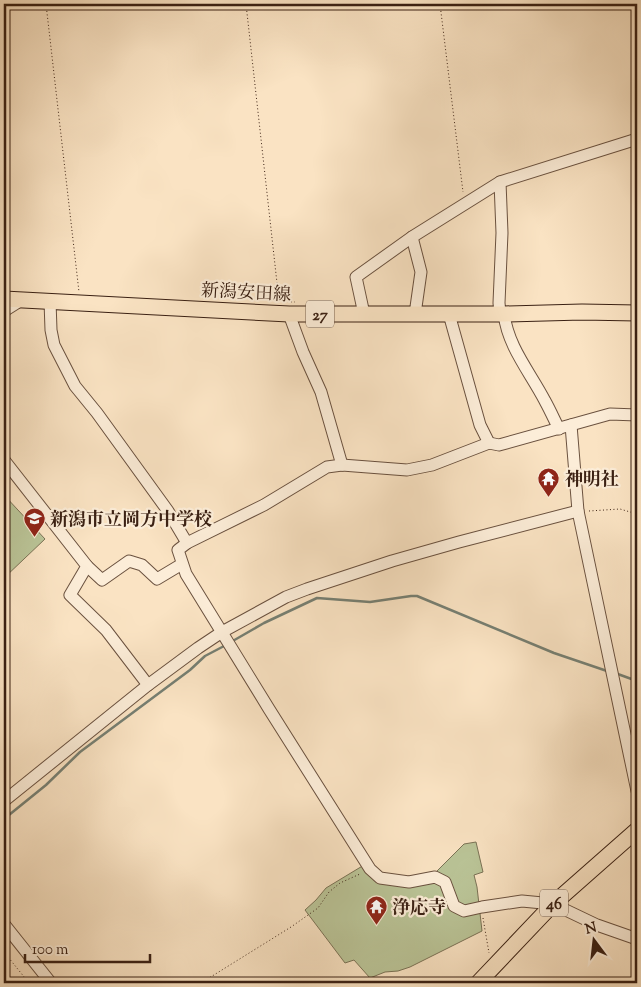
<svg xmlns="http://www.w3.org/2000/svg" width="641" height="987" viewBox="0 0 641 987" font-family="'Sorts Mill Goudy','Noto Serif JP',serif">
<rect width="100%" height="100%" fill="#fae3c3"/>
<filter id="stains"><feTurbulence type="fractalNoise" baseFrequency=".004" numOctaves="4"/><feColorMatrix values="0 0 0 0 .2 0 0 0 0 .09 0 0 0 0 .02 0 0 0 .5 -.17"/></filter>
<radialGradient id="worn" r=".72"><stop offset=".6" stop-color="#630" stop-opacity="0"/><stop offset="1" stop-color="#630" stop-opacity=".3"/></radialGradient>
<g fill="#bac497" stroke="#7a7255">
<path d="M4,495L45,539L4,578Z"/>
<path d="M476,842L483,872L474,875L477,887L482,931L410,967L398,971L385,972L370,978L354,960L345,963L305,910L316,900L326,888L369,862L392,881L436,872L464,844Z"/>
</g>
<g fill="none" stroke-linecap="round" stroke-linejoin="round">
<g stroke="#767f72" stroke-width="2.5">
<path d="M231,642L264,623L317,598L370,602L411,596H417L554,653L607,671"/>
<path d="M615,673L637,681"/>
<path d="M4,819L46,785L80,752L190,670L205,656L226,645"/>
</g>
<defs>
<g id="minor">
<path d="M500,182L502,233L499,303L500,313"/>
<path d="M412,237L421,272L415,314"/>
<path d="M50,301L51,330L54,345L75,386L97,413L168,511L187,543"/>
<path d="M4,311L23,299"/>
<path d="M289,314L303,352L321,392L342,465"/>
<path d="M364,314L356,277L412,237L500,182L637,139"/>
<path d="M449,314L480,425L489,443"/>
<path d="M504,314C508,347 530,372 545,401C550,410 554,419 559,429"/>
<path d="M637,415L610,414L499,445L489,443L432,465L407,470L342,465L327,467L264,505L187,543L178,550L186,574L269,709L370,869L380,878L409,882L435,877L445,882L454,906L464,911L482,907L522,901L553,904L597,925L637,939"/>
<path d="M571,425L578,511L637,791"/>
<path d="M4,460L87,566L70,595L106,630L148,685"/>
<path d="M87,566L102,580L129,561L142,565L157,579L182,564"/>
<path d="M4,801L148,685L198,648L222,632L286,597L307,589L392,561L459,542L578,511"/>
<path d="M4,924L51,983"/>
</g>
<g id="major">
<path d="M4,299L289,314H504L582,312L637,313"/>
<path d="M478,983L553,904L637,830"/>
</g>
</defs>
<use href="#minor" stroke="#6a513f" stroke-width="13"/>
<use href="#major" stroke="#3a2013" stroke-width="17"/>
<g stroke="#3a2013" stroke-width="1" stroke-dasharray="1 2.5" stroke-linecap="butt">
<path d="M46,4L79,292"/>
<path d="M246,4L279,301"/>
<path d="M440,4L463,192"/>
<path d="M277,301L295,302"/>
<path d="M589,511L620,509L637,514"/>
<path d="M483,918L489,953"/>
<path d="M4,952L29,983"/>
<path d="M201,983L291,927L318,908L329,892L340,883L360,874"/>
</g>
<use href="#minor" stroke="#fcedd8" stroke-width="11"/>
<use href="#major" stroke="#fae3c3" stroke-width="15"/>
</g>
<defs>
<symbol id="temple-pin" viewBox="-11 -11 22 30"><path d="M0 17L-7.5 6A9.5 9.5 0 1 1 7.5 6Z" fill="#8f2418" stroke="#fcedd8"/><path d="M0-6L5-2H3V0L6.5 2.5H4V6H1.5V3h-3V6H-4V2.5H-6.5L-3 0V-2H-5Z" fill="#fff"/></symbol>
<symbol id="school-pin" viewBox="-11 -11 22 30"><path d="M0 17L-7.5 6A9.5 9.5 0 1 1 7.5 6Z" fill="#8f2418" stroke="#fcedd8"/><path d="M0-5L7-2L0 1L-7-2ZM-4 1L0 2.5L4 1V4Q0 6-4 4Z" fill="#fff"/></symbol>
</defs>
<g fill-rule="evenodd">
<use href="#temple-pin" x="536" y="466" width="25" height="34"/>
<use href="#school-pin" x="22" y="506" width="25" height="34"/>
<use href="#temple-pin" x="364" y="894" width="25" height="34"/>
</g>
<g text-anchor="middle" stroke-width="4.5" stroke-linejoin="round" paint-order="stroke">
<g fill="#fcedd8" stroke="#745e4e" stroke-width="1">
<rect x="306" y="300.5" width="28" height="27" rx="4"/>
<rect x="540" y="889.5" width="28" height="27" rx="4"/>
</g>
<g font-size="16" font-weight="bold" fill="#3a2013">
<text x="320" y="320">27</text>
<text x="554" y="909">46</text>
</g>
<g font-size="18" fill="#3a2013" stroke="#fcedd8">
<text transform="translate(246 292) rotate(3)" y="6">新潟安田線</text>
</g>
<g font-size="18" font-weight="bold" fill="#3a2013" stroke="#fcedd8" text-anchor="start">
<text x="565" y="485">神明社</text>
<text x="50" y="525">新潟市立岡方中学校</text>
<text x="392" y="913">浄応寺</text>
</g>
</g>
<rect width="641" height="987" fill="none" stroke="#fae3c3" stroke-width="20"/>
<rect x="5" y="5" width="631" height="977" fill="none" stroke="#3a2013" stroke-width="2.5"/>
<rect x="10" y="10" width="621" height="967" fill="none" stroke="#3a2013"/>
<g transform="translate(594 940) rotate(345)" stroke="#fcedd8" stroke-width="4" paint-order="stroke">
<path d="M0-4L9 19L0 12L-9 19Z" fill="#3a2013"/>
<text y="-8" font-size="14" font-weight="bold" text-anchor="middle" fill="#3a2013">N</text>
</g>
<path d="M25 954v8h125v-8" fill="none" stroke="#3a2013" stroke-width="2.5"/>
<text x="32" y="954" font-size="15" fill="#3a2013" stroke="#fcedd8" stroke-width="4" paint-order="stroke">100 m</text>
<rect width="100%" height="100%" filter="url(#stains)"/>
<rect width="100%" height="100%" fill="url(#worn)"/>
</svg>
